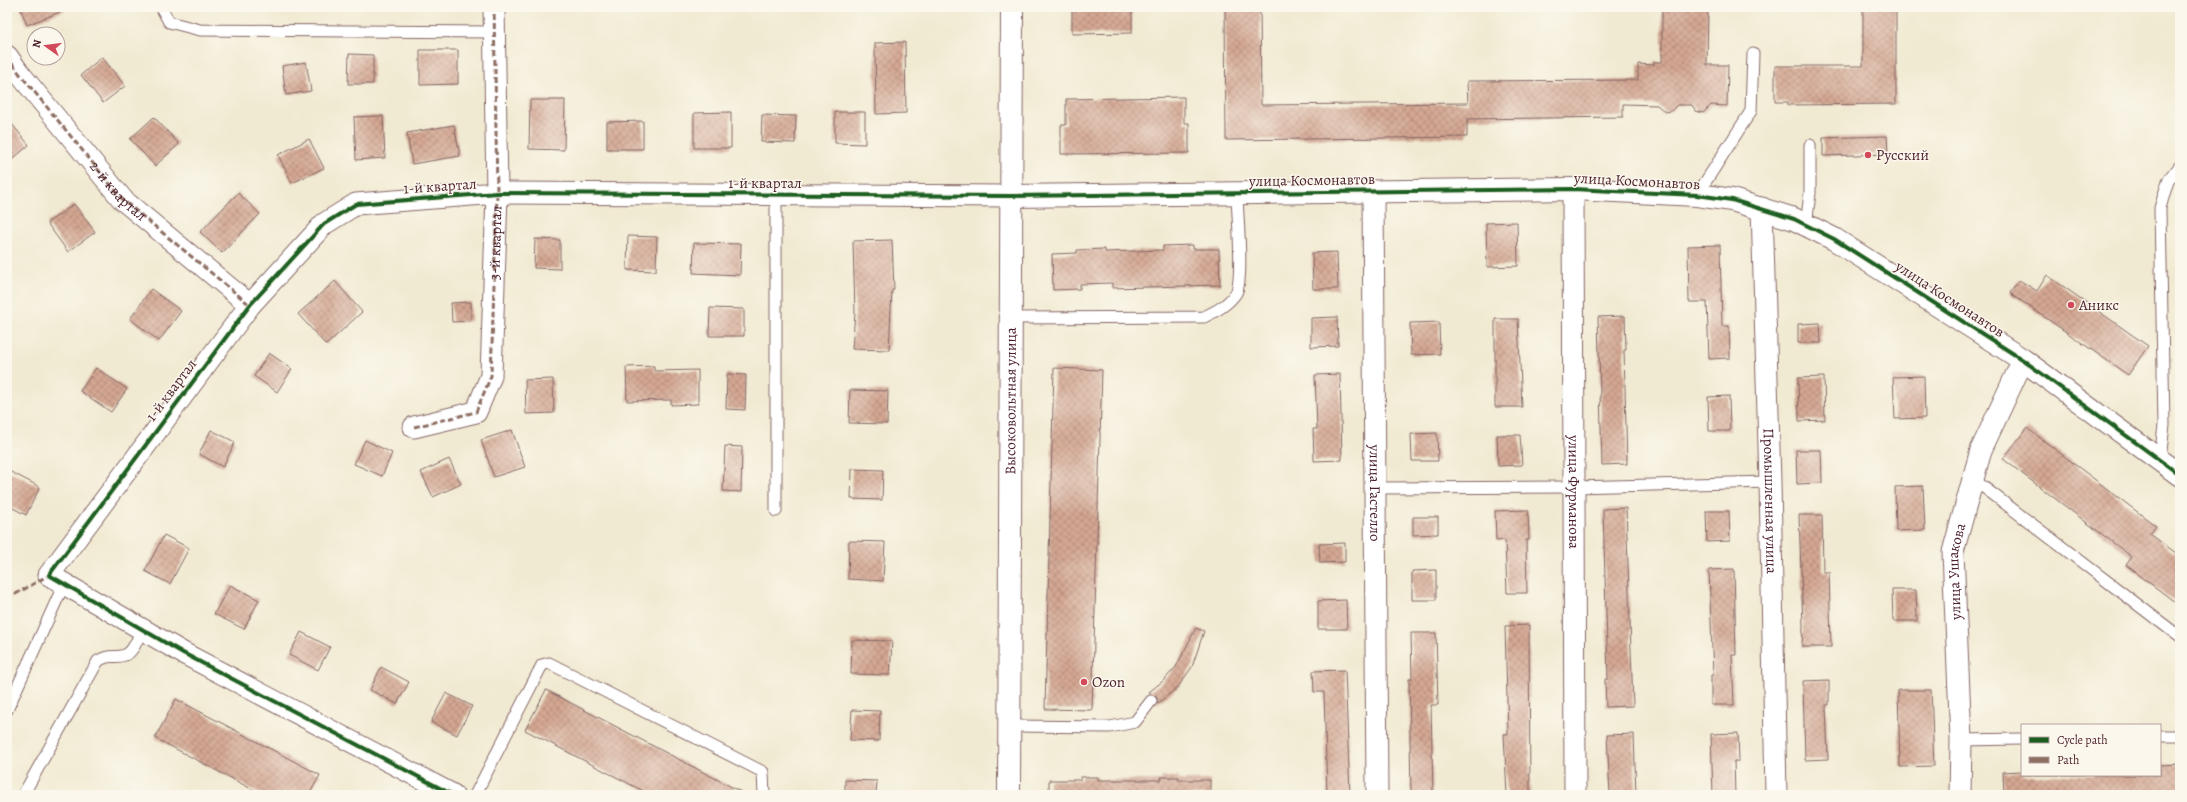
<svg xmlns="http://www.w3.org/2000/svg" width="2187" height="802" viewBox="0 0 2187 802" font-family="Alegreya,serif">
<defs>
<pattern id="building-cross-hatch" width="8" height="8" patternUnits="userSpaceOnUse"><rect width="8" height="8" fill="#d4a793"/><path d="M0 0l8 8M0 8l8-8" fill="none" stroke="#ae8778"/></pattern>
</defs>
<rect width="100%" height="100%" fill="#fbf7ec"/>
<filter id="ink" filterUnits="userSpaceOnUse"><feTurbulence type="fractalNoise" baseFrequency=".025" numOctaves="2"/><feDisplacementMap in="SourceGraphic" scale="8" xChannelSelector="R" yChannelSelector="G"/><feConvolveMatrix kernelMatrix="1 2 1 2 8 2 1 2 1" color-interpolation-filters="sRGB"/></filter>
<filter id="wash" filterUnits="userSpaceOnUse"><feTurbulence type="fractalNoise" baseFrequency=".012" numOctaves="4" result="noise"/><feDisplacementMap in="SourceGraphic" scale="16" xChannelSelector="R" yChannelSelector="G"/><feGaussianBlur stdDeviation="0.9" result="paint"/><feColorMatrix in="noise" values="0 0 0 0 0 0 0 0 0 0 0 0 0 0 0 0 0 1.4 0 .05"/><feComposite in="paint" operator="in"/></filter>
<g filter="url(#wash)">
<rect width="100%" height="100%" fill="#f1ead2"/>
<g id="blocks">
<g fill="url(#building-cross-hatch)">
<path d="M20,7H70V8L27,25Z"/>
<path d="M1072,7H1115V10H1132V33L1072,34Z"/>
<path d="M1225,7H1260L1261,105L1468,103L1467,81L1638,80V64L1654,65V62H1662V7H1708L1707,65H1728L1727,106L1711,105L1703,113L1696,111L1692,105H1677L1671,111L1665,112L1657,105L1623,104V117L1467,119V137L1226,140Z"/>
<path d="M1863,7H1896V104L1788,105V102H1775V66H1863Z"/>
<path d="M905,42L906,113L876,114L875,43Z"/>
<path d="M420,50H458V84L420,85Z"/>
<path d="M349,54L373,55V84H348Z"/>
<path d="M102,57L125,86L103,103L81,75Z"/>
<path d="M306,62L311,91L286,95L282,66Z"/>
<path d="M1184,97V123H1189V153L1061,154V125H1066V99Z"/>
<path d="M530,100H565L564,150L529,149Z"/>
<path d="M731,112V148H694V113Z"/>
<path d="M835,112H865V144L835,143Z"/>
<path d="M762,115L796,116L795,143L761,142Z"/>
<path d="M376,116H383L385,158L356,160L354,117Z"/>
<path d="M154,117L179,144L155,166L130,139Z"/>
<path d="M7,118L29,145L7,164Z"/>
<path d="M643,121V149H607V122Z"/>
<path d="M454,125L460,156L412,164L407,133Z"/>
<path d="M1887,136L1888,154L1823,156V138Z"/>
<path d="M309,139L324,168L292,183L278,155Z"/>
<path d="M238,193L260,214L222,253L200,232Z"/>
<path d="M74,204L95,232L68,252L47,223Z"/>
<path d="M1517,222L1518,266L1487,267L1486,223Z"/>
<path d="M628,236L657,237L656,271L627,270Z"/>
<path d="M535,239L560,240V269L534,268Z"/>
<path d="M892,240L894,290H892L889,350L852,349L855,313L853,241Z"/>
<path d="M694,243L741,244L740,275L693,273Z"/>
<path d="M1193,245V249H1219L1220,285L1112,288V283L1080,284V289L1053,290L1052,254L1077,253V250L1105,249V252L1163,250V246Z"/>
<path d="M1720,245L1722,326H1729L1730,358L1709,359L1707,302H1689L1688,246Z"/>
<path d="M1337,252L1338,289H1313L1312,253Z"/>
<path d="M2047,275L2148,346L2128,375L2010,293L2019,280L2037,291Z"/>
<path d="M335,281L362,312L326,345L298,314Z"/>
<path d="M151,289L181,311L159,341L130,319Z"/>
<path d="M471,302V321L452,322L451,303Z"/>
<path d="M710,308L744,309V336H709Z"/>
<path d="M1625,316L1626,350H1624L1627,464L1602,465L1598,317Z"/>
<path d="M1337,317L1338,346L1311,347V318Z"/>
<path d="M1495,319H1518L1522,407H1495Z"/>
<path d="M1439,322L1440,354L1411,355L1410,323Z"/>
<path d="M1820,323L1821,343H1798V324Z"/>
<path d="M269,353L292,369L277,392L254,376Z"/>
<path d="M654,366V371L698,370V404L671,405V400L627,401L626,367Z"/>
<path d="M96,368L127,389L111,412L80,391Z"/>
<path d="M1054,368L1102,370L1092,710L1045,709Z"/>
<path d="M727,374L746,375L745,410L726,409Z"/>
<path d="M1340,374L1342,460L1314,461L1313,429H1317L1315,375Z"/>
<path d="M1924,376L1925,418L1895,419L1893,377Z"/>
<path d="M1824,377L1825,420L1799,421L1798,378Z"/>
<path d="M553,379L554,413L526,414L525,380Z"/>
<path d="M850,390L888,391L887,424L849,423Z"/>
<path d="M1729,396L1730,431H1709L1708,397Z"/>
<path d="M2027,428L2156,526L2150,534L2180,556V606L2126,565L2132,557L2003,459Z"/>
<path d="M211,430L235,442L223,467L199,454Z"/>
<path d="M512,430L525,467L494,477L481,440Z"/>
<path d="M1437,433L1438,461H1412L1411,434Z"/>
<path d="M1497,435H1520L1522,465L1498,466Z"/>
<path d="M365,440L392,453L382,476L354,464Z"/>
<path d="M725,446L742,447L741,492L723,491Z"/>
<path d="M1796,450H1821L1822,483L1797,484Z"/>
<path d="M449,459L461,484L433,497L421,472Z"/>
<path d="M852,469L883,470L882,500L851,499Z"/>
<path d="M7,470L40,487L26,515L7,505Z"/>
<path d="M1923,486L1925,530L1896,531L1895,487Z"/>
<path d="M1626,508L1633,706L1606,707L1605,679H1608L1603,509Z"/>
<path d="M1528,510L1529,540H1526L1527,593H1507L1505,540L1496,541L1495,511Z"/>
<path d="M1706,511H1729L1730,541L1707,542Z"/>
<path d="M1799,515H1822L1823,572H1829L1831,647H1802L1803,626Z"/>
<path d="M1413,517H1438V534L1413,535Z"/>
<path d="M164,535L189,548L170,584L145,571Z"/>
<path d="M849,541L885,542L883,581L848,579Z"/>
<path d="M1345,543V562L1320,563L1319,544Z"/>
<path d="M1734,569L1736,655H1732L1734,705H1711V675H1713L1709,570Z"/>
<path d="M1436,570V600H1412V571Z"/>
<path d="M230,585L259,600L244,629L214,614Z"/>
<path d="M1892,590H1916L1917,621H1893Z"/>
<path d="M1346,600L1347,629H1318V601Z"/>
<path d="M1529,625L1530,795H1507L1504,734H1508L1505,626Z"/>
<path d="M1196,628L1204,631L1192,667L1178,687L1157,704V698L1149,692L1163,681L1176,667Z"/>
<path d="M301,632L330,647L318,670L289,655Z"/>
<path d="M1411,633H1436L1438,705H1431L1433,795H1411L1409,679H1412Z"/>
<path d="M852,640L892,641L890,675L851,674Z"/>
<path d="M381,667L409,682L397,704L370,690Z"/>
<path d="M1345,670L1350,795H1327L1324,692H1314L1313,671Z"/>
<path d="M1829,680V705H1826L1828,759L1805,760L1803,681Z"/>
<path d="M546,690L747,795H651L525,730Z"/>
<path d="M1898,690H1931L1934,766L1900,767Z"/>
<path d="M446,693L472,706L457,735L431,722Z"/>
<path d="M176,699L320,775L309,795H263L155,738Z"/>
<path d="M852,710L880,711L879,741L850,740Z"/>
<path d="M1738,733L1739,761H1734L1735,795H1713L1711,734Z"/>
<path d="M1634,734L1636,795H1610L1607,735Z"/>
<path d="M2180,764V795H2004L2003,772L2022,771V775H2160V765Z"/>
<path d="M1081,777H1098V780H1162L1161,777H1179L1178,780H1210V795H1049V780H1081Z"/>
<path d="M845,780L877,781L876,795H845Z"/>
</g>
</g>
</g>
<g filter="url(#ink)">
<use href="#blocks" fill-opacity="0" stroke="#846665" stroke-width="1"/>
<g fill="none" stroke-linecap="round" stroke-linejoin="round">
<defs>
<g id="lane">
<path d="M161,7L169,22L200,30L494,32"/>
<path d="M1697,195L1751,111L1753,54"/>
<path d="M1806,226L1810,193V145"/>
<path d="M1011,318L1204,317C1216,311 1228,305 1236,293C1244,278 1237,213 1237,193"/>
<path d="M2160,459L2164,425L2160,208L2168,181L2180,166"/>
<path d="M1973,479L2180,637"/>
<path d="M1375,488L1574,487L1770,482"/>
<path d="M776,511V195"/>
<path d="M7,710L64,584"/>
<path d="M1010,726L1110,727L1135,722L1151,701"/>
<path d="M2160,736H2180"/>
<path d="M1961,740L2022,739"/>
<path d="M23,795L98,661C111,653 114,659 125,655C134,652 138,637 142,629"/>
<path d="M475,795L542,665L549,663L763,772L764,795"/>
</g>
<g id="street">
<path d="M7,56L19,73L123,200L250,305"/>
<path id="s1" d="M1573,189L1575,795"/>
<path id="s2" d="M1373,192L1377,795"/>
<path id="s3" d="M1762,208L1770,482L1776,795"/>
<path d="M414,427L476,412L491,376L497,193L494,7"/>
<path d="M453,795L183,653L49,575L250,305L324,224L356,204L497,193L1011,196"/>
<path id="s4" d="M1960,795L1961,740L1953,552L1981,450L2023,360"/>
</g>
<g id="secondary">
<path d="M1011,196L1573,189L1697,195L1732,200L1794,219L1834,239L2023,360L2180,475"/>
<path id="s5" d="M1009,795L1012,7"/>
</g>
</defs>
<use href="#lane" stroke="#846665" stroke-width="13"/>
<use href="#street" stroke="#846665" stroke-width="23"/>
<use href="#secondary" stroke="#846665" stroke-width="24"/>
<use href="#lane" stroke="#fff" stroke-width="11"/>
<use href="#street" stroke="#fff" stroke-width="21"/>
<use href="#secondary" stroke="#fff" stroke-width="22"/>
<g stroke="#8d6e63" stroke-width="3" stroke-dasharray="6 3" stroke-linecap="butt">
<path id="s6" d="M7,56L19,73L123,200L250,305"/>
<path id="s7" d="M414,427L476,412L491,376L497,193L494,7"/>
<path d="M7,599L49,575L51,572"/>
</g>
<defs>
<path id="cycleway" d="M453,795L183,653L49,575L250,305L324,224L356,204L497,193L1011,196L1573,189L1697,195L1732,200L1794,219L1834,239L2023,360L2180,475"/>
</defs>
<use href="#cycleway" stroke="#fbf7ec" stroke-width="6"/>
<use href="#cycleway" stroke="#1b5e20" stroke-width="4"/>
</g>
</g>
<g fill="#d1495b" stroke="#fbf7ec" stroke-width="1.5">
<circle cx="1868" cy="155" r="4"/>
<circle cx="2071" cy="305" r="4"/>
<circle cx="1084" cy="682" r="4"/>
</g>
<g text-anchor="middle" stroke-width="3" stroke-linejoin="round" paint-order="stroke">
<g font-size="15" fill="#4a1f2b" stroke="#fbf7ec" text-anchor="start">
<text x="1876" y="160">Русский</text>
<text x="2079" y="310">Аникс</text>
<text x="1092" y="687">Ozon</text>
</g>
<g font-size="15" fill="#4a1f2b" stroke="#fbf7ec">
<text transform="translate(1312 180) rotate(-1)" y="5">улица Космонавтов</text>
<text transform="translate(1637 181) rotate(3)" y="5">улица Космонавтов</text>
<text x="765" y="188">1-й квартал</text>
<text transform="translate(440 186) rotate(-4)" y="5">1-й квартал</text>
<text dy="5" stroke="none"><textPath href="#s6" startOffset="175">2-й квартал</textPath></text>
<text dy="5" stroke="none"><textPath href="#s7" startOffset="236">3-й квартал</textPath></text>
<text transform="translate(1950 299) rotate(33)" y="5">улица Космонавтов</text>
<text transform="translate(171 390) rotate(-53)" y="5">1-й квартал</text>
<text dy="5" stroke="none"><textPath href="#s5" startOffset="394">Высоковольтная улица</textPath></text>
<text dy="5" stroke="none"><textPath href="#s1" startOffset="303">улица Фурманова</textPath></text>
<text dy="5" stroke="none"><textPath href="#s2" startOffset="301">улица Гастелло</textPath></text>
<text dy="5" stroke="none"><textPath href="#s3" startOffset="293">Промышленная улица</textPath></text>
<text dy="5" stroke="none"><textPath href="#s4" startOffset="224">улица Ушакова</textPath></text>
</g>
</g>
<rect width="2187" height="802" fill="none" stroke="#fbf7ec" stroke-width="24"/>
<rect x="2021" y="724" width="140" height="52" fill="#fbf7ec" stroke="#b4a19f"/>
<rect x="2029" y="737" width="20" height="6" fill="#1b5e20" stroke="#b4a19f"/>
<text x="2057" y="744" font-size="12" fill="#4a1f2b">Cycle path</text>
<rect x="2029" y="757" width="20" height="6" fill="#8d6e63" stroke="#b4a19f"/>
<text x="2057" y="764" font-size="12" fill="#4a1f2b">Path</text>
<g transform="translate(46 46) rotate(284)"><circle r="19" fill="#fbf7ec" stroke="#b4a19f"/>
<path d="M0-3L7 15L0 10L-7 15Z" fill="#d1495b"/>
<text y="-6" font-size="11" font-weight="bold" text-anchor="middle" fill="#4a1f2b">N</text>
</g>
</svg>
